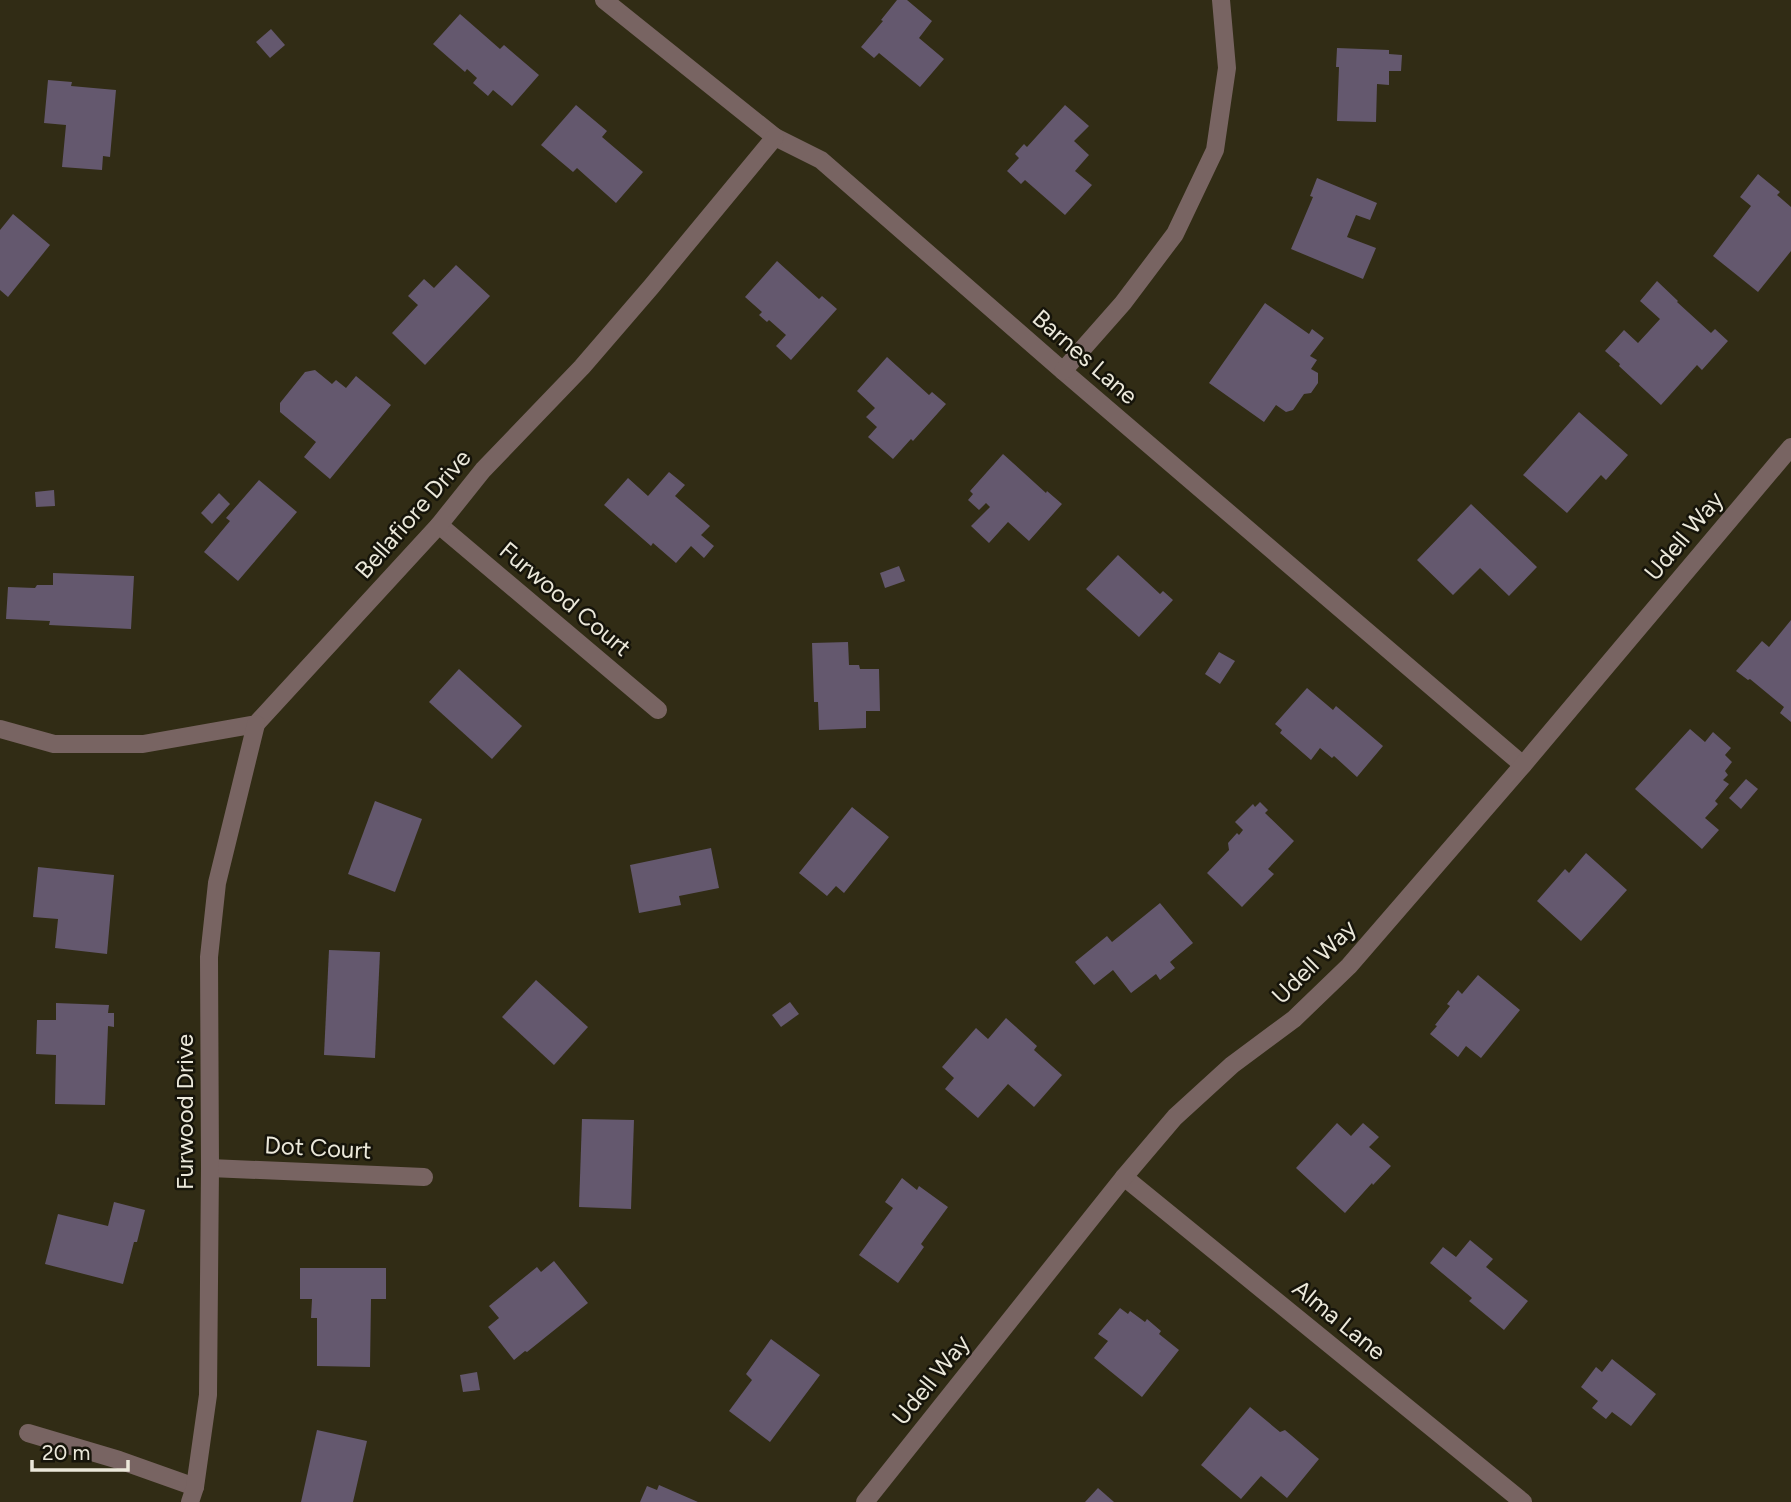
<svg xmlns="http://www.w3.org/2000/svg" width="1791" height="1502" viewBox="0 0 1791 1502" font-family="Figtree,sans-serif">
<rect width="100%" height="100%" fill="#312c15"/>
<g fill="#64586e">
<path d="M897,0H907L932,21L919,38L944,59L920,87L879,53L874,58L861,47L883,21L881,20Z"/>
<path d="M460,14L500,49L504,45L539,75L512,106L493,90L488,96L473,83L477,78L467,69L465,72L433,44Z"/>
<path d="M271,29L285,45L270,58L256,42Z"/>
<path d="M1337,48L1389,50V54L1402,55L1401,71H1389V85L1377,84L1376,122L1337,121L1339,67H1336Z"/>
<path d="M48,80L72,82L71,86L116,90L110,157L103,156L102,170L62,167L66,125L44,123Z"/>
<path d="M576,105L607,131L602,137L643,172L616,203L577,168L573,172L541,145Z"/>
<path d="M1065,105L1089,126L1074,141L1089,155L1075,171L1092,185L1065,215L1025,180L1021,184L1007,171L1019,158L1015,154L1024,144L1027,147Z"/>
<path d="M1758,174L1780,192L1777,195L1791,207V251L1758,292L1713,256L1751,206L1740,197Z"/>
<path d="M1317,178L1377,203L1370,220L1356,215L1347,237L1376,248L1363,279L1291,249L1313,197L1310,196Z"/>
<path d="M13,214L50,245L8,297L0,290V230Z"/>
<path d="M777,261L819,299L822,296L837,309L791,360L776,346L786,335L769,320L767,322L759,315L762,312L745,297Z"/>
<path d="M456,265L490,296L425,365L392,333L418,305L408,296L424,279L434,288Z"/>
<path d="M1657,281L1678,301L1677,302L1711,333L1715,329L1728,341L1702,370L1697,365L1661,405L1619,366L1620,364L1605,351L1624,330L1638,343L1660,319L1640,301Z"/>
<path d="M1265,303L1309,334L1312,329L1324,338L1310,356L1317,360L1311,369L1318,373V383L1311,393L1304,394L1293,410L1286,412L1276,405L1264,422L1209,383Z"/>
<path d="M887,357L929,395L932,392L946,404L913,441L911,439L893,459L868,437L877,427L866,417L875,408L857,391Z"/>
<path d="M315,370L332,384L336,380L346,388L356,376L391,405L330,479L304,457L316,442L280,412V403L305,372Z"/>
<path d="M1579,412L1628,455L1606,480L1601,475L1567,513L1523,475Z"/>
<path d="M1003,454L1046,493L1047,491L1062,504L1029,541L1008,522L989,543L971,526L990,507L986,503L979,510L968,500L973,494L970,491Z"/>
<path d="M669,472L685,485L675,496L710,526L701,535L714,546L704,558L691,546L676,563L653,543L651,546L604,505L628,478L648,496Z"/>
<path d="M259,480L297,512L238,581L204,552L230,521L226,518Z"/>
<path d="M54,490L55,506L36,507L35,492Z"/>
<path d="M219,493L230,504L212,524L201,513Z"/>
<path d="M1471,504L1537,567L1509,596L1480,568L1453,595L1417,560Z"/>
<path d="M1118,555L1160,594L1163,591L1173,600L1139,637L1086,589Z"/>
<path d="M899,566L905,581L885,588L880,573Z"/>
<path d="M53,573L134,576L131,629L49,625L50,621L6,619L8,587L35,588L37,585H53Z"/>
<path d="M1791,620V722L1780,713L1784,707L1750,679L1748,680L1736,671L1762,641L1769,647Z"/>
<path d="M848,642L849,665H859L860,669H879L880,711H866V728L819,730L818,702H814L812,643Z"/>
<path d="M1219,652L1235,661L1220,684L1205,674Z"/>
<path d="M459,669L522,726L492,759L429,702Z"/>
<path d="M1307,688L1333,710L1336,706L1383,746L1357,777L1334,756L1332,758L1320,748L1311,760L1280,733L1282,730L1275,724Z"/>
<path d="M1690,729L1705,742L1713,732L1731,748L1725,755L1732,762L1725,771L1728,775L1723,780L1729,784L1715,801L1718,804L1705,818L1719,830L1702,849L1635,789Z"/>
<path d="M1746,779L1758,789L1741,809L1729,798Z"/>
<path d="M375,801L422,819L395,892L348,874Z"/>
<path d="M1260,802L1268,810L1265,813L1294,841L1268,869L1274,874L1242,907L1207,873L1229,850L1228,843L1237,833L1239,835L1243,830L1235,822L1253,804L1255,807Z"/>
<path d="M852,807L889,837L844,893L836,886L827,896L799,873Z"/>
<path d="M711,848L719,888L679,896L681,905L639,913L630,865Z"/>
<path d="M1586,853L1627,890L1581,941L1537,901L1565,869L1569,873Z"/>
<path d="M38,867L114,875L107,954L55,948L58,919L33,917Z"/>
<path d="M1160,903L1193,943L1170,962L1175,968L1160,980L1156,974L1131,993L1113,970L1094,985L1075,962L1107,936L1112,942Z"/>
<path d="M329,950L380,952L375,1058L324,1055Z"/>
<path d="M1478,975L1520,1010L1481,1058L1466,1046L1458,1057L1430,1034L1437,1026L1435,1025L1450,1006L1447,1004L1458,990L1462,994Z"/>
<path d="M536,980L588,1027L554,1065L502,1017Z"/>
<path d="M790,1002L799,1014L781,1027L772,1015Z"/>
<path d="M56,1003L109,1005L108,1013H114V1027L108,1026L105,1105L55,1104L56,1055L36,1054L37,1020H56Z"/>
<path d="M1006,1018L1037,1046L1034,1050L1062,1075L1034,1107L1008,1084L978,1118L945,1089L954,1078L942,1067L976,1028L988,1039Z"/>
<path d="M582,1119L634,1120L631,1209L579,1207Z"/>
<path d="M1337,1123L1351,1136L1363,1123L1379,1137L1369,1147L1391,1166L1373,1185L1372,1183L1345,1213L1296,1168Z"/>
<path d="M902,1178L917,1190L919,1186L948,1207L921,1244L924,1247L898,1283L859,1255L893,1208L885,1202Z"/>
<path d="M114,1202L145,1210L137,1242H134L123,1284L45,1264L58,1214L108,1226Z"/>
<path d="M1470,1240L1493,1259L1486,1267L1528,1301L1504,1330L1469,1301L1472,1298L1430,1263L1443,1247L1456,1257Z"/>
<path d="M554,1261L588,1303L527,1352L525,1351L514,1360L488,1327L499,1318L489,1306L537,1267L541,1272Z"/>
<path d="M300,1268H386V1299H371L370,1367L317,1366V1318H311L312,1299H300Z"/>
<path d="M1120,1308L1128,1314L1130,1311L1145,1322L1147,1319L1161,1331L1159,1334L1179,1350L1142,1397L1094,1358L1108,1341L1098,1334Z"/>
<path d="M771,1339L820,1375L770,1442L729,1411L752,1380L746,1374Z"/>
<path d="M1612,1359L1656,1394L1631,1426L1612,1412L1606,1419L1592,1408L1598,1401L1581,1387L1596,1367L1602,1372Z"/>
<path d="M477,1372L480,1390L463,1392L460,1375Z"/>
<path d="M1250,1407L1280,1432L1285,1430L1319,1459L1287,1498L1261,1476L1241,1499L1201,1465Z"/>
<path d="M317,1430L367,1441L353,1502H301Z"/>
<path d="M659,1485L698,1502H640L647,1486L657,1490Z"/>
<path d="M1098,1488L1114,1502H1085Z"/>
</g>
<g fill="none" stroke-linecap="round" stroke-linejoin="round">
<g stroke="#786462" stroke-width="18">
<path d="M604,0L775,137L821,160L1063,371L1523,765"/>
<path d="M1063,371L1123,303L1175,234L1215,150L1227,68L1221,0"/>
<path d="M439,525L658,710"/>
<path d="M0,729L54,744H143L256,724L439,525L483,470L582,367L651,287L775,137"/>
<path d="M210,1168L424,1177"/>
<path d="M1124,1177L1523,1502"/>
<path d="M28,1433L119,1460L195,1487"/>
<path d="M190,1502L195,1487L208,1395L210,1168L209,957L217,883L256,724"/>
<path d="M865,1502L1124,1177L1175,1117L1232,1065L1294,1019L1349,966L1523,765L1791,447"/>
</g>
</g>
<g text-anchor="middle" stroke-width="5" stroke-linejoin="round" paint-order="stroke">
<g font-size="24" fill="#ebe8da" stroke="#16140a">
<text transform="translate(1085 357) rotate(41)" y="8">Barnes Lane</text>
<text transform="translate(413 514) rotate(-49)" y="8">Bellafiore Drive</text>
<text transform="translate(1684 536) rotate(-50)" y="8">Udell Way</text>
<text transform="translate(565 599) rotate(40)" y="8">Furwood Court</text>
<text transform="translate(1314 962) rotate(-45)" y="8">Udell Way</text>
<text transform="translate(185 1112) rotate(-90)" y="8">Furwood Drive</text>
<text transform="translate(318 1148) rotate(3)" y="8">Dot Court</text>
<text transform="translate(1339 1320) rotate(39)" y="8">Alma Lane</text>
<text transform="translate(931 1380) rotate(-51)" y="8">Udell Way</text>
</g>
</g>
<path d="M32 1460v10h96v-10" fill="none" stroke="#ebe8da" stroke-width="3.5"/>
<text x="42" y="1460" font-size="21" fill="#ebe8da" stroke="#16140a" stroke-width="5" paint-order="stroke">20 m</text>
</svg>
